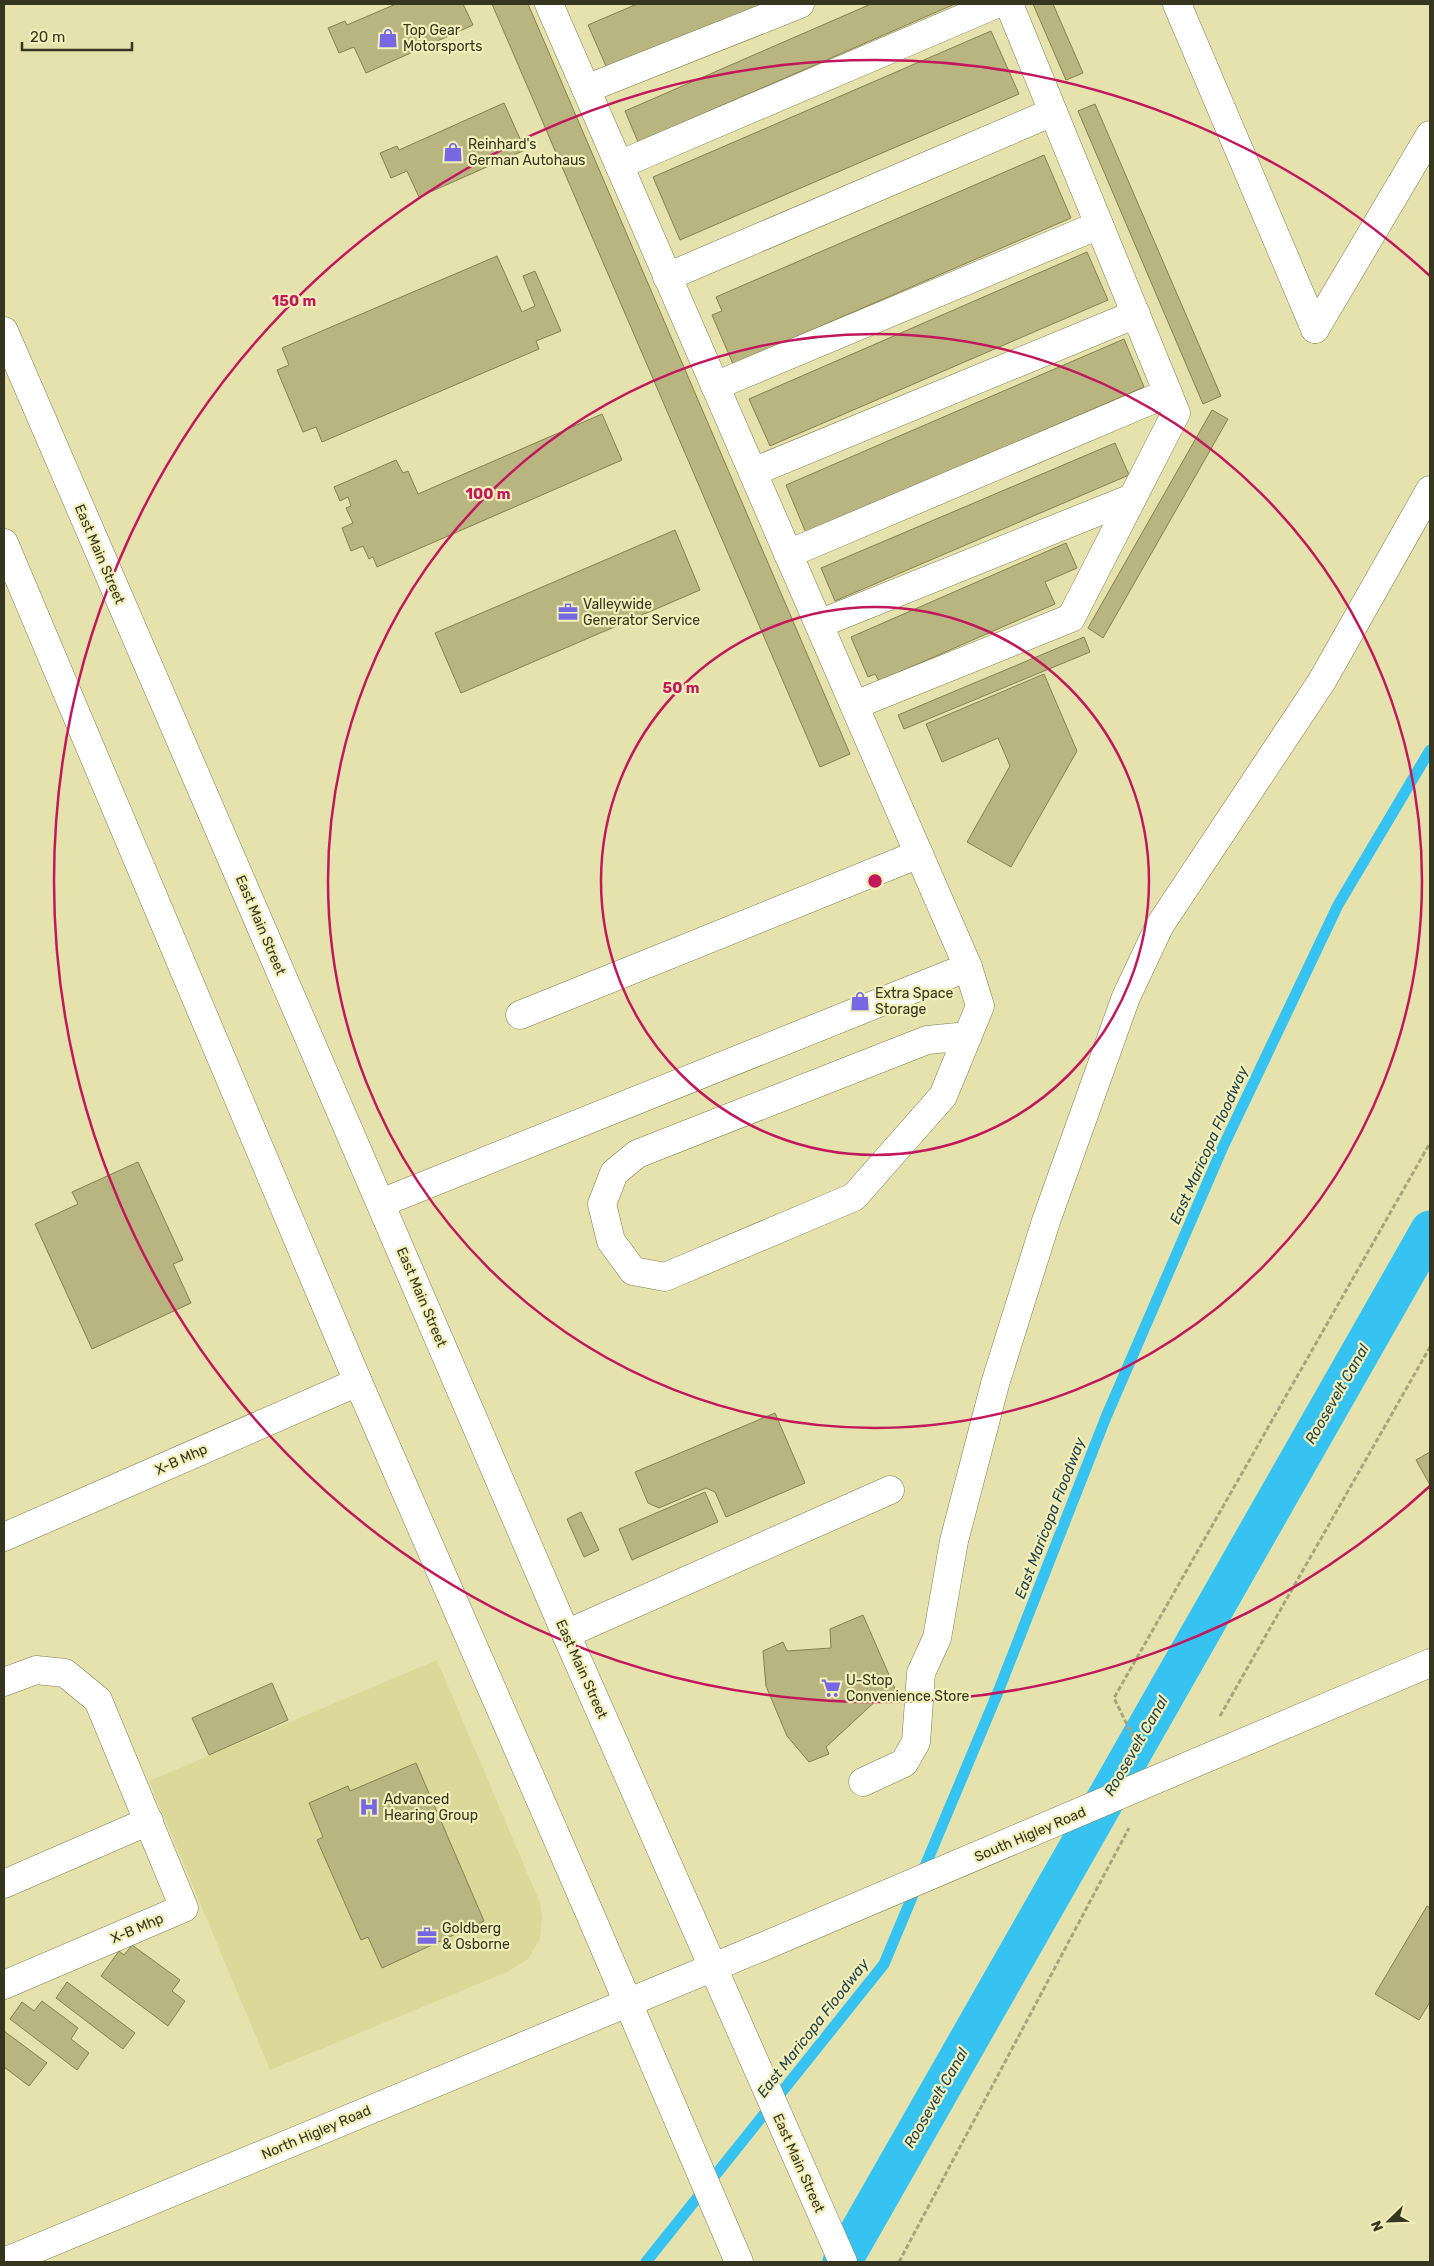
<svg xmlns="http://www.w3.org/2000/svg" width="1434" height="2266" viewBox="0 0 1434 2266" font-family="Rubik,sans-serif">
<rect width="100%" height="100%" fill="#e5e2ad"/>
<path fill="#dbd89a" d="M437,1660L540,1903L542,1919L540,1939L528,1959L507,1972L270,2070L149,1781Z"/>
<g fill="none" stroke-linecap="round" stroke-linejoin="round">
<path stroke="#37c3f2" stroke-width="11" d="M646,2262L884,1964L998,1692L1106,1417L1222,1149L1338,905L1430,750"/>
<path stroke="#37c3f2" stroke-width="39" d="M842,2262L1430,1230"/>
</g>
<g fill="#b8b581" stroke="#848150">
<path d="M396,4H463L473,25L366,73L354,47L339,53L328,28L345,21L347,25Z"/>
<path d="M492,4H528L850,754L820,767Z"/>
<path d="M637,4H769L609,73L588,25Z"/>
<path d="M871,4H955L638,142L625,111Z"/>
<path d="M1033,4H1053L1083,73L1066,80Z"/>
<path d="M991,31L1019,94L680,240L653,177Z"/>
<path d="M504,103L525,150L419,197L407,171L391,178L380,153L397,146L399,150Z"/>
<path d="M1095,104L1221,396L1203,404L1078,111Z"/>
<path d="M1044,155L1071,218L733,364L712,315L722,311L716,297Z"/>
<path d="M1087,252L1108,300L770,446L749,399Z"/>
<path d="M497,256L522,312L535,306L523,276L535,271L561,331L536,341L539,349L322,442L316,427L303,432L277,370L289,365L282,348Z"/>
<path d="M1124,339L1144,387L806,533L786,485Z"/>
<path d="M1212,410L1228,419L1103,638L1088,628Z"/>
<path d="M602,414L622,460L377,567L373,557L369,559L363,546L351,551L342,528L353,523L346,508L351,506L348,497L340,501L334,487L396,460L403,473L408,471L418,494Z"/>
<path d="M1115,443L1129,475L835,601L821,568Z"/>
<path d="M675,530L700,590L461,693L435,633Z"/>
<path d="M1066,543L1077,568L1045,582L1055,604L879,681L875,674L868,677L851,637Z"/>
<path d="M1084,637L1090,652L904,729L898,715Z"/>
<path d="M1044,674L1077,751L1011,867L967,842L1010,766L998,738L942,762L926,724Z"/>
<path d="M138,1162L183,1260L173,1264L191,1303L92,1349L35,1224L78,1204L72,1192Z"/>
<path d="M775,1413L805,1483L726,1517L715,1492L706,1488L659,1508L648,1503L635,1472Z"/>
<path d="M1430,1452V1485L1416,1460Z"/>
<path d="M705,1492L718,1522L632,1560L619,1529Z"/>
<path d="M581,1512L599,1550L584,1557L567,1519Z"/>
<path d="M863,1615L896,1691L879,1698L826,1747L829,1754L809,1762L787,1736L766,1686L763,1651L783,1642L787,1651L831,1648L830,1629Z"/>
<path d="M272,1683L288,1720L209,1755L192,1718Z"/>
<path d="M416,1763L484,1921L382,1968L368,1937L361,1940L317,1840L323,1837L309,1803L348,1786L350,1791Z"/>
<path d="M1427,1906L1430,1908V2002L1419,2020L1375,1994Z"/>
<path d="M132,1945L180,1980L172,1991L185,2001L168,2026L101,1976L119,1951L124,1955Z"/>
<path d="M67,1982L135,2033L123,2049L56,1998Z"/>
<path d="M42,2001L78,2028L71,2039L89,2053L77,2070L10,2019L22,2002L34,2011Z"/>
<path d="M4,2031L47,2063L29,2086L4,2067Z"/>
</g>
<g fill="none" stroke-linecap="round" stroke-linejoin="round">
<defs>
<g id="minor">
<path d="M549,4L958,944L968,967L980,1006L943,1096L854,1197L665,1277L633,1271L611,1241L602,1204L614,1173L637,1154L927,1040L968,1036"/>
<path d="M1177,4L1315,329"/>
<path d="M586,89L800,4"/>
<path d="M619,165L996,4"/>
<path d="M667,277L1053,112"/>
<path d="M1315,329L1430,135"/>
<path d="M715,386L1099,225"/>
<path d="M753,472L1136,314"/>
<path d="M788,554L1168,393"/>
<path d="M819,624L1132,498"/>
<path d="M855,705L1071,618L1176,413L1009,4"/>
<path d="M520,1015L919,854"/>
<path d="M381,1203L968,967"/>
<path d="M4,1537L358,1382"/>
<path d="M566,1634L890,1490"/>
<path d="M4,1682L36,1670L65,1673L98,1700L184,1908L4,1985"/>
<path d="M863,1782L904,1763L916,1742L921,1673L937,1638L954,1541L995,1384L1046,1221L1126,997L1160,925L1322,681L1430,490"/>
<path d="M4,1884L149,1821"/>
</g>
<g id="major">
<path d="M4,331L566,1634L843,2262"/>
<path d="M4,543L358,1382L590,1914L739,2262"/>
<path d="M4,2262L762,1947L1430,1663"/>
</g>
</defs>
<use href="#minor" stroke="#7f7c4b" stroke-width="29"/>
<use href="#major" stroke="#7f7c4b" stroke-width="29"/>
<g stroke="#a7a57b" stroke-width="3" stroke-dasharray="5 2.5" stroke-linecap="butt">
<path d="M1220,1716L1430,1347"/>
<path d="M1140,1751L1114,1698L1430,1143"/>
<path d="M899,2262L1129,1828"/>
</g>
<use href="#minor" stroke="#fff" stroke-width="28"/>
<use href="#major" stroke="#fff" stroke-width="28"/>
</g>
<g fill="none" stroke="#c2185b" stroke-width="2.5">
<circle cx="875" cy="881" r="274"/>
<circle cx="875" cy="881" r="547"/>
<path d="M1430 1486A821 821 0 1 1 1430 276"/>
</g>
<defs>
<symbol id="shop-bare" viewBox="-9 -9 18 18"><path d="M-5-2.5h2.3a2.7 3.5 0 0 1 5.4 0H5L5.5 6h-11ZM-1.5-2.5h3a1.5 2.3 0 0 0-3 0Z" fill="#7767e2" stroke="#f2f0ba" stroke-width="2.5" paint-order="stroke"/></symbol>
<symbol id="office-bare" viewBox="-9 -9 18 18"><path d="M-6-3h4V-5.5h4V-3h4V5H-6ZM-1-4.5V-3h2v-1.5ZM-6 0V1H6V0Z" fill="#7767e2" stroke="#f2f0ba" stroke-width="2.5" paint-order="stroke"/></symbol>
<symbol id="supermarket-bare" viewBox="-9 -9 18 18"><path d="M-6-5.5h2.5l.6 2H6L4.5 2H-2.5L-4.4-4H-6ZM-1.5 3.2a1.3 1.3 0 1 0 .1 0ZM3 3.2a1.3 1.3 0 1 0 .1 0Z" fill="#7767e2" stroke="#f2f0ba" stroke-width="2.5" paint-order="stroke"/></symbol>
<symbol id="hospital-bare" viewBox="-9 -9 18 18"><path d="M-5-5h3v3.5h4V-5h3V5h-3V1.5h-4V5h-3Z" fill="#7767e2" stroke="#f2f0ba" stroke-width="2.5" paint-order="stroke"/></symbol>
</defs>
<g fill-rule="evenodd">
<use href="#shop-bare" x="374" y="24" width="28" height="28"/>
<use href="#shop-bare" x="439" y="138" width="28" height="28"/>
<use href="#office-bare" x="554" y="598" width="28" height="28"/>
<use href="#shop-bare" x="846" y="987" width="28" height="28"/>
<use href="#supermarket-bare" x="817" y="1674" width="28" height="28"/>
<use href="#hospital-bare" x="355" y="1793" width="28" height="28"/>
<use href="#office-bare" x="413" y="1922" width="28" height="28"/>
</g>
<g text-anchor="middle" stroke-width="4.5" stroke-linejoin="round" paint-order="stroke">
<g font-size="14" fill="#36351f" stroke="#f2f0ba" text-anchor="start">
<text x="403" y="35">Top Gear<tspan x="403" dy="16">Motorsports</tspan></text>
<text x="468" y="149">Reinhard's<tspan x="468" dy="16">German Autohaus</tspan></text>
<text x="583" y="609">Valleywide<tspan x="583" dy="16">Generator Service</tspan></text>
<text x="875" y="998">Extra Space<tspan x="875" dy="16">Storage</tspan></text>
<text x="846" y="1685">U-Stop<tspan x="846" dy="16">Convenience Store</tspan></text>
<text x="384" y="1804">Advanced<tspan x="384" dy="16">Hearing Group</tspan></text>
<text x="442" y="1933">Goldberg<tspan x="442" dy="16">&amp; Osborne</tspan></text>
</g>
<g font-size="14" fill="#36351f" stroke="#f2f0ba">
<text transform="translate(100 554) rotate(67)" y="5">East Main Street</text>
<text transform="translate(261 925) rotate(67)" y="5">East Main Street</text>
<text transform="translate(422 1297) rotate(67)" y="5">East Main Street</text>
<text transform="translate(181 1459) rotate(-24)" y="5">X-B Mhp</text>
<text transform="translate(582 1669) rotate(66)" y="5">East Main Street</text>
<text transform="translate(1030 1834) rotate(-23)" y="5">South Higley Road</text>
<text transform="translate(137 1928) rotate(-23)" y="5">X-B Mhp</text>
<text transform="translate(316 2132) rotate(-23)" y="5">North Higley Road</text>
<text transform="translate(799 2163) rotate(66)" y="5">East Main Street</text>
</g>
<g font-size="15" font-style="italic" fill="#25414c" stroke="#f2f0ba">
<text transform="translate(1209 1145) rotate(-66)" y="5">East Maricopa Floodway</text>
<text transform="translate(1337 1394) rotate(-60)" y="5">Roosevelt Canal</text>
<text transform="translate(1050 1518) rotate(-69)" y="5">East Maricopa Floodway</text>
<text transform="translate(1136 1746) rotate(-60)" y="5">Roosevelt Canal</text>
<text transform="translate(813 2028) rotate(-52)" y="5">East Maricopa Floodway</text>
<text transform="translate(936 2098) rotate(-60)" y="5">Roosevelt Canal</text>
</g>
</g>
<circle cx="875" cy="881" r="8" fill="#c2185b" stroke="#f2f0ba" stroke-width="2.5"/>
<g font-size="15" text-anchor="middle" font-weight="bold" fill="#c2185b" stroke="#f2f0ba" stroke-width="4.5" stroke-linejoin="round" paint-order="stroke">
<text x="294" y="306">150 m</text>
<text x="488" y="499">100 m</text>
<text x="681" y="693">50 m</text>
</g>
<rect width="1434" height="2266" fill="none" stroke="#36351f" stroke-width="10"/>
<g transform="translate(1389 2221) rotate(247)" stroke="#f2f0ba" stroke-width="4" paint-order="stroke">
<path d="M0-4L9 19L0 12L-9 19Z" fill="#36351f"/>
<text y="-8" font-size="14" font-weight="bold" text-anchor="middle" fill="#36351f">N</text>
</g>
<path d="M22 42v8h110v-8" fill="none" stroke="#36351f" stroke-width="2.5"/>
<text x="30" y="42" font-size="15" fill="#36351f" stroke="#f2f0ba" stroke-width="4" paint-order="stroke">20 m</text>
</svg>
